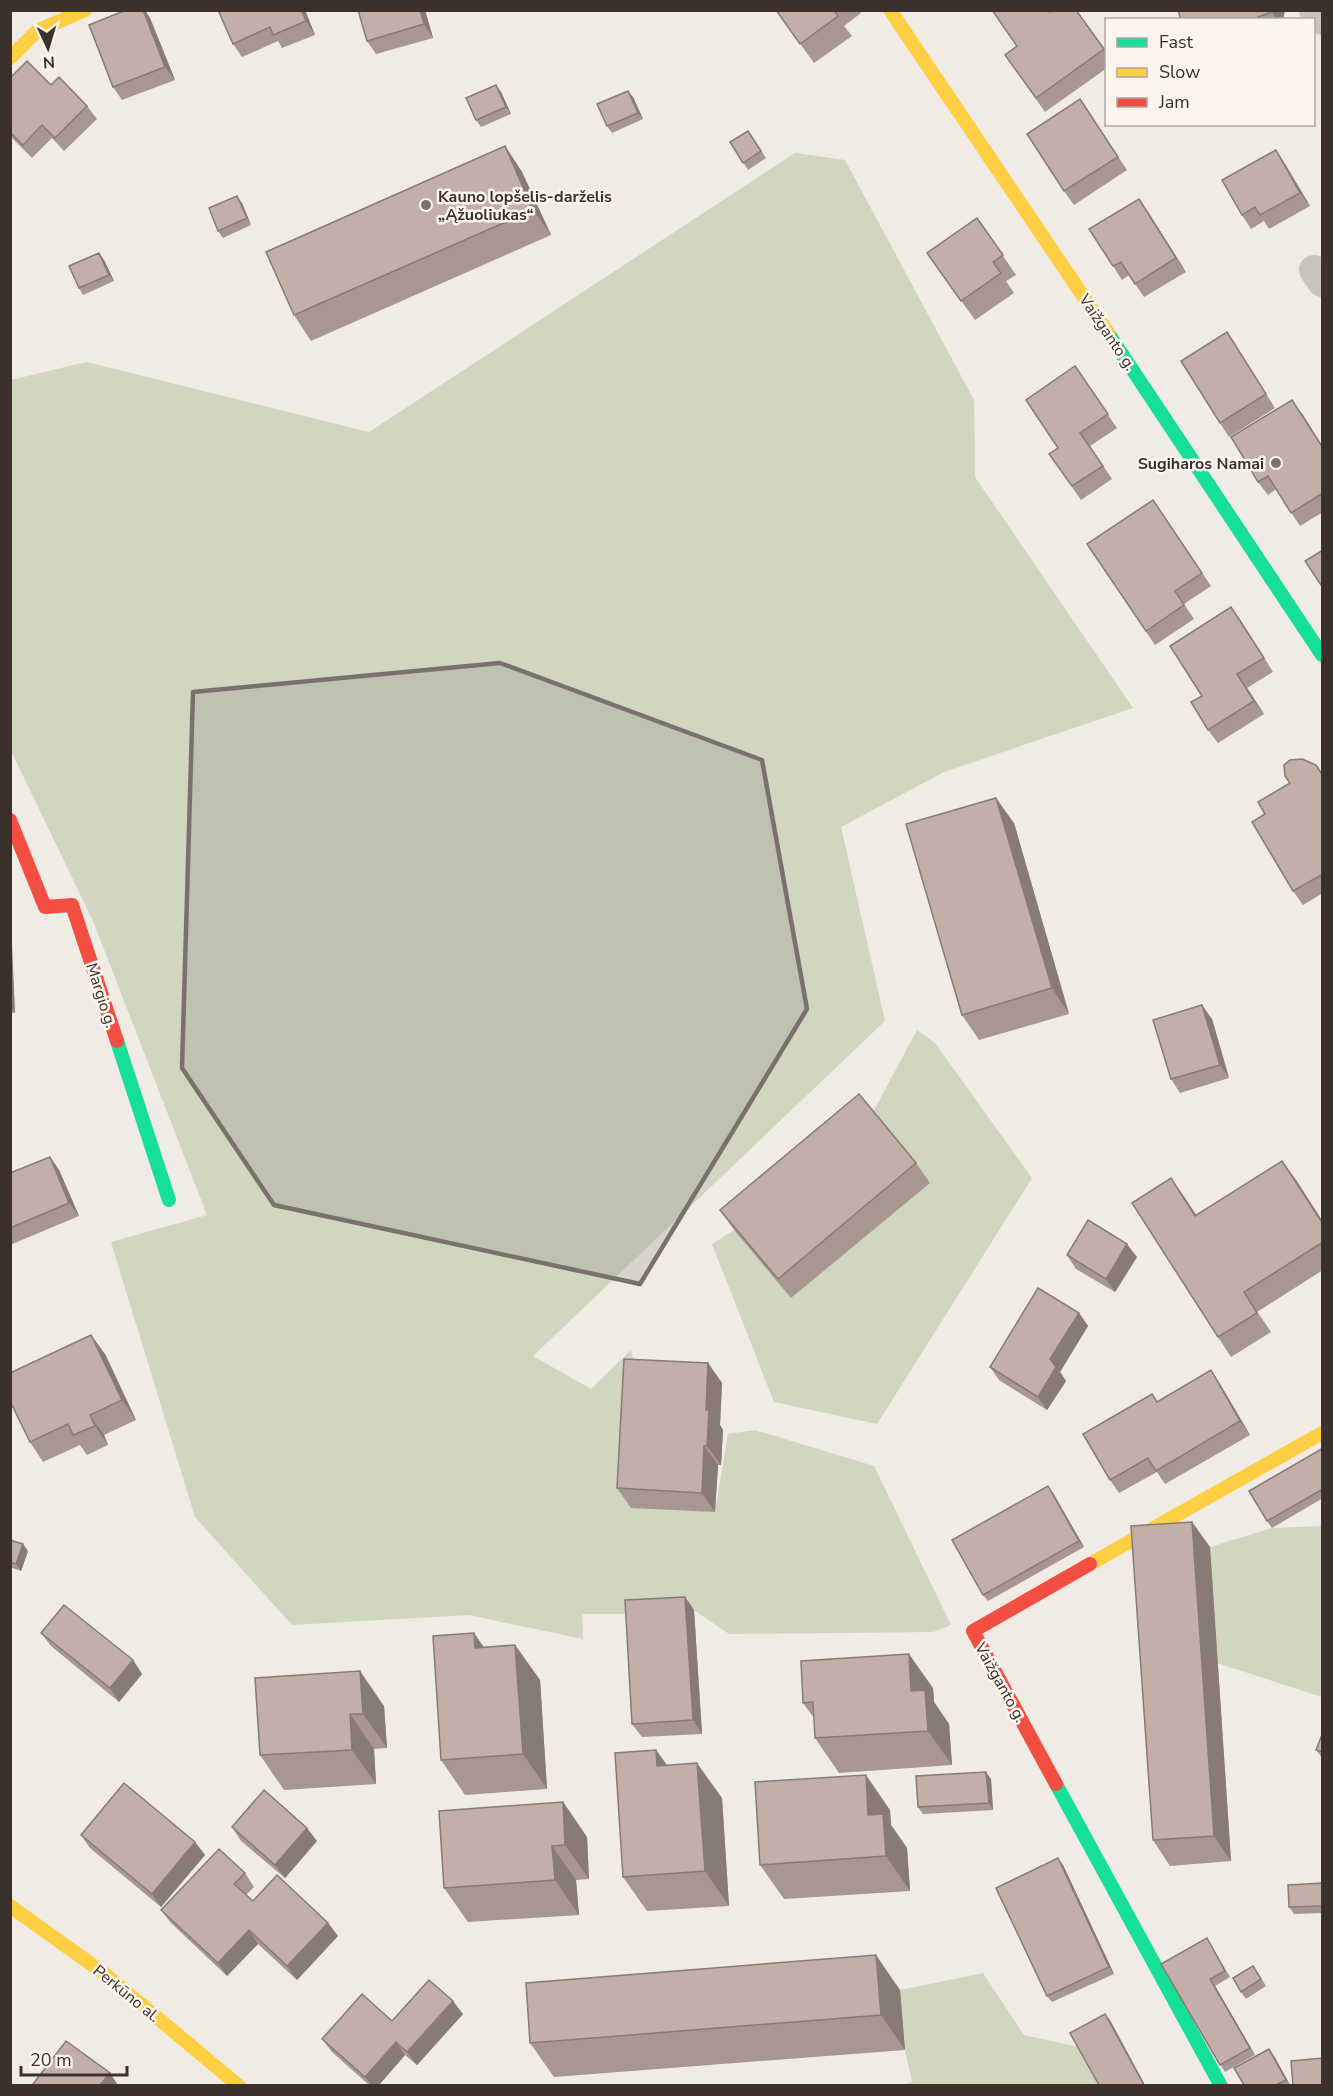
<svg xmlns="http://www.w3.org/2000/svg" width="1333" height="2096" viewBox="0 0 1333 2096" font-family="'Nunito Sans',sans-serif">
<rect width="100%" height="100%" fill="#f0ebe5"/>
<g fill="#d1d6bf">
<path d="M795,153L845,160L974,400L975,477L1133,708L944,772L841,827L885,1021L533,1356L591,1389L631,1350L637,1378L715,1512L728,1434L755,1430L874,1466L951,1625L933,1632L729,1634L694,1610L634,1614H582L583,1639L469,1615L292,1625L195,1517L111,1242L207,1215L93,921L11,751V380L86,362L369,432Z"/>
<path d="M917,1030L935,1043L1032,1178L877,1424L774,1402L712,1244L734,1230L792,1298L872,1114Z"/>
<path d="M1322,1526V1697L1217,1663L1210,1547L1272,1528Z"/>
<path d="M983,1973L1024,2035L1079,2047L1100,2086H900L912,2082L905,2050L900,1990Z"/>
</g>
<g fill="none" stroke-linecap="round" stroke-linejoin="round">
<g stroke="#c9c3be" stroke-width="30">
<path d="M1314,10L1322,20"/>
<path d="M1314,270L1322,282"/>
</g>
<g stroke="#16e098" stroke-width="14">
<path d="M1108,333L1322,655"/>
<path d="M117,1041L169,1200"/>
<path d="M1056,1784L1221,2086"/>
</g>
<g stroke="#ffcf43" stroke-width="14">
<path d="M890,10L1108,333"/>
<path d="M10,58L37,31L85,10"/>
<path d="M1090,1564L1322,1433"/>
<path d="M10,1906L105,1974L239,2086"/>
</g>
<g stroke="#f24e42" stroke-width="14">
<path d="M10,820L45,907L72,905L117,1041"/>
<path d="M1056,1784L973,1631L1090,1564"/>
</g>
</g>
<g fill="#a89690">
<path d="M218,10H305L315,35L282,48L278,41L242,57L233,44Z"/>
<path d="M425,10L433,38L376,54L367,41Z"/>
<path d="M776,10H860L861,13L844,26L852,36L814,63Z"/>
<path d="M1076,10L1107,52V68L1045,112L1005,55L1017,46Z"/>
<path d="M1285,10L1283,20H1181Z"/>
<path d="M150,18L175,80L122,100L113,87Z"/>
<path d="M10,78L51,85L87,106L97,119L64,151L52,138L32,158L10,136Z"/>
<path d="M501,92L511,114L481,127L476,120Z"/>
<path d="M633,97L643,119L612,133L607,126Z"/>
<path d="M1080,99L1127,170L1074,205L1064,191Z"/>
<path d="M748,131L766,158L748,170L730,142Z"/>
<path d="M505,146L522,172L551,235L311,341L294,315Z"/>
<path d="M1285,164L1310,206L1269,229L1264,221L1251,229L1242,215Z"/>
<path d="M242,203L251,225L223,238L218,231Z"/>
<path d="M1148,212L1186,272L1144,297L1129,275L1122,280L1113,266Z"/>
<path d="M977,218L1016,275L1006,281L1014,293L975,320L927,253Z"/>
<path d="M99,253L104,260L114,281L83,295L79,288Z"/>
<path d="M1227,332L1275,408L1229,437L1220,423Z"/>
<path d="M1075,366L1117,428L1090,446L1112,479L1081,500L1049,454L1058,448Z"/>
<path d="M1302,413L1323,447V512L1300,526L1276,489L1268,495L1258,482Z"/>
<path d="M1153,500L1211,586L1184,604L1194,619L1155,645L1087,544Z"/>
<path d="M1241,621L1273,672L1247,688L1264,714L1218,743L1208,730L1202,696Z"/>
<path d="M1316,765L1323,774V893L1303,905L1293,891L1265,814L1290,783Z"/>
<path d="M1014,823L1069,1014L979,1040L962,1015Z"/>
<path d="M10,921L15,1013H10Z"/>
<path d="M1212,1019L1229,1078L1180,1093L1171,1079Z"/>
<path d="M50,1157L59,1170L79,1216L10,1245V1173Z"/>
<path d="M1282,1161L1296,1180L1323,1222V1270L1257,1312L1271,1332L1231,1357L1218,1337L1185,1198L1196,1215Z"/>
<path d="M916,1163L930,1183L791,1298L734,1230L720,1210Z"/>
<path d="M1067,1255L1137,1257L1115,1292L1076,1269Z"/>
<path d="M1079,1313L1088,1326L1060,1372L1066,1381L1047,1410L999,1380L990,1367Z"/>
<path d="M105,1354L136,1420L104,1435L108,1445L87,1455L80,1445L43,1462L30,1442Z"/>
<path d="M708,1363L722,1383L720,1425L723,1430L721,1465H718L715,1512L631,1508L617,1488Z"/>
<path d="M1211,1370L1220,1384L1250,1435L1165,1484L1157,1472L1119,1493L1110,1480L1152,1394L1157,1402Z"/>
<path d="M1323,1448V1498L1272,1528L1267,1521Z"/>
<path d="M1053,1493L1084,1547L988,1601L983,1595Z"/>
<path d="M1192,1522L1210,1547L1231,1861L1170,1866L1153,1840Z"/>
<path d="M10,1540L28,1551L21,1571L10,1567Z"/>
<path d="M685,1597L694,1610L702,1734L642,1737L632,1724Z"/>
<path d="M41,1633L133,1660L142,1674L119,1702L51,1646Z"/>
<path d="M474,1633L484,1648L515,1645L540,1680L547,1789L465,1795L441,1760Z"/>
<path d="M255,1678L384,1706L387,1748L374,1749L376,1784L284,1790L260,1755Z"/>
<path d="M933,1688L934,1702L949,1724L952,1765L839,1773L815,1738L814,1718L803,1703Z"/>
<path d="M1323,1732V1759L1316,1750Z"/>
<path d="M656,1750L667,1765L722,1798L729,1906L647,1911L623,1877Z"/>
<path d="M991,1779L993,1810L923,1814L918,1807Z"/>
<path d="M563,1802L587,1837L589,1879L576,1880L579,1915L468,1922L444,1888Z"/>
<path d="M890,1810L891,1825L907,1848L910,1891L784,1899L760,1865Z"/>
<path d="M232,1827L317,1841L285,1878L241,1841Z"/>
<path d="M81,1835L195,1842L205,1855L161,1907L90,1848Z"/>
<path d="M1063,1865L1114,1974L1052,2002L1047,1996Z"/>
<path d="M245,1873L254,1887L246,1895L253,1901L328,1923L338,1936L297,1980L258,1944L227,1976L171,1923L161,1910Z"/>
<path d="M1323,1883V1913L1294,1914L1289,1907Z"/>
<path d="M1207,1938L1230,1977L1215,1986L1255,2055L1225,2072L1161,1964Z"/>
<path d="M1258,1973L1266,1986L1246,1999L1241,1992Z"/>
<path d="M900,1990L905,2050L554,2077L530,2043Z"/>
<path d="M463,2014L417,2065L405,2055L379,2085H369L332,2052L322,2039L392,2021Z"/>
<path d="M1274,2056L1290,2085H1323H1244Z"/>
</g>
<g fill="#887a75">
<path d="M143,10H145L150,18L175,80L165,67Z"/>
<path d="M301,10H305L315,35L306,21Z"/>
<path d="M420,10H425L433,38L424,24Z"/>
<path d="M1271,10H1285L1283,20H1277Z"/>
<path d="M496,85L501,92L511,114L506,107Z"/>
<path d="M628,91L633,97L643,119L638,113Z"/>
<path d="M505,146L522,172L551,235L533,210Z"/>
<path d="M1276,150L1285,164L1310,206L1300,193Z"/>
<path d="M237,196L242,203L251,225L247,218Z"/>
<path d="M1139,199L1148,212L1186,272L1176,258Z"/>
<path d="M99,253L104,260L114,281L109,275Z"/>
<path d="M1231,607L1241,621L1273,672L1264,658Z"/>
<path d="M1237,674L1247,688L1264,714L1254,701Z"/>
<path d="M996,798L1014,823L1069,1014L1052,988Z"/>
<path d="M10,921L11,922L15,1013L10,1006Z"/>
<path d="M1202,1005L1212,1019L1229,1078L1220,1065Z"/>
<path d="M50,1157L59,1170L79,1216L69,1203Z"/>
<path d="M1282,1161L1296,1180L1323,1222V1224Z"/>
<path d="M1171,1178L1185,1198L1209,1235L1195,1216Z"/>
<path d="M1127,1244L1137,1257L1115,1292L1106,1279Z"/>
<path d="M1244,1292L1257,1312L1271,1332L1257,1313Z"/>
<path d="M1079,1313L1088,1326L1060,1372L1066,1381L1047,1410L1038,1397L1050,1359Z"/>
<path d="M91,1335L105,1354L136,1420L122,1400Z"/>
<path d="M708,1363L722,1383L720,1425L723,1430L721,1465L707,1446L706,1410Z"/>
<path d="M1211,1370L1220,1384L1250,1435L1240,1421Z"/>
<path d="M90,1415L104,1435L108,1445L95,1426Z"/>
<path d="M704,1446L718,1465L715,1512L702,1493Z"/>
<path d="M1048,1486L1053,1493L1084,1547L1079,1541Z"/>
<path d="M1192,1522L1210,1547L1231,1861L1214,1836Z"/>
<path d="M23,1544L28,1551L21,1571L16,1564Z"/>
<path d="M685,1597L694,1610L702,1734L693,1720Z"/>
<path d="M474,1633L498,1668L475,1648Z"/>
<path d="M515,1645L540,1680L547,1789L523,1754Z"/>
<path d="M909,1654L933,1688L934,1702L949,1724L952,1765L928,1731L911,1691Z"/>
<path d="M133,1660L142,1674L119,1702L110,1688Z"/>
<path d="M360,1671L384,1706L387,1748L363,1714Z"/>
<path d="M350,1714L374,1749L376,1784L352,1750Z"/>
<path d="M656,1750L680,1785L657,1766Z"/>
<path d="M697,1763L722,1798L729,1906L705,1871Z"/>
<path d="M986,1772L991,1779L993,1810L989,1803Z"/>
<path d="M866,1775L890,1810L891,1825L907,1848L910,1891L886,1856L868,1815Z"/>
<path d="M563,1802L587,1837L589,1879L565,1845Z"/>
<path d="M307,1828L317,1841L285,1878L275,1865Z"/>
<path d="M195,1842L205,1855L161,1907L152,1894Z"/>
<path d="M552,1846L576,1880L579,1915L555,1880Z"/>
<path d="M1058,1858L1063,1865L1114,1974L1109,1967Z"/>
<path d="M328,1923L338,1936L297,1980L287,1966Z"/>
<path d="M249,1930L258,1944L227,1976L218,1963Z"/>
<path d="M876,1955L900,1990L905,2050L881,2015Z"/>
<path d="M1210,1979L1215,1986L1255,2055L1250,2048Z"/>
<path d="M453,2001L463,2014L417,2065L407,2052Z"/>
<path d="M1105,2014L1110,2020L1145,2085H1144Z"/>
<path d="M396,2042L405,2055L379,2085H371L365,2077Z"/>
<path d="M1269,2049L1274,2056L1290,2085L1286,2080Z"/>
<path d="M110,2073L118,2085H100Z"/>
</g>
<g fill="#c3afa7" stroke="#887a75" stroke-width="1.5">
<path d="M126,10H143L165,67L113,87L89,25Z"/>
<path d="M218,10H301L306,21L273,35L270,27L233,44Z"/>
<path d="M358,10H420L424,24L367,41Z"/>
<path d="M776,10H834L838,16L800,44Z"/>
<path d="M992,10H1048L1050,12L1052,10H1076L1104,49L1036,98L1005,55L1017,46Z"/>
<path d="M1178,10H1271V12L1258,17V20H1181Z"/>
<path d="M27,61L51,85L59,77L87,106L55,138L42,125L23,145L10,132V78Z"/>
<path d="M496,85L506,107L476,120L466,98Z"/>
<path d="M628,91L638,113L607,126L597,104Z"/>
<path d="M1080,99L1118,157L1064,191L1027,134Z"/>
<path d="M748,131L761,151L743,163L730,142Z"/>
<path d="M505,146L533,210L294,315L266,252Z"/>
<path d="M1276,150L1300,193L1260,215L1255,207L1242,215L1222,180Z"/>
<path d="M237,196L247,218L218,231L209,208Z"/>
<path d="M1139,199L1176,258L1135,284L1121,262L1113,266L1089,229Z"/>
<path d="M977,218L1003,255L993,262L1001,273L961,301L927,253Z"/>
<path d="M99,253L109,275L79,288L69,266Z"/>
<path d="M1227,332L1266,394L1220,423L1181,361Z"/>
<path d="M1075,366L1108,414L1080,433L1103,466L1072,486L1049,454L1058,448L1026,400Z"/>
<path d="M1292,400L1323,448V493L1291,513L1268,476L1258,482L1231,437Z"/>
<path d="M1153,500L1202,573L1175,591L1184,605L1146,631L1087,544Z"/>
<path d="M1323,550V588L1305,561Z"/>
<path d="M1231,607L1264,658L1237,674L1254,701L1208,730L1191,702L1202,696L1170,646Z"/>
<path d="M1302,759L1316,765L1323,776V874L1293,891L1252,822L1265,814L1258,802L1290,783L1285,776L1284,765L1290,760Z"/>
<path d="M996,798L1052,988L962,1015L906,824Z"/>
<path d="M1202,1005L1220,1065L1171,1079L1153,1020Z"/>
<path d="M859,1094L916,1163L778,1279L720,1210Z"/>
<path d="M50,1157L69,1203L10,1228V1173Z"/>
<path d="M1282,1161L1323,1224V1242L1244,1292L1257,1313L1218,1337L1132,1203L1171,1178L1195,1216Z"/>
<path d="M1088,1220L1127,1244L1106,1279L1067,1255Z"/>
<path d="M1038,1288L1079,1313L1050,1359L1056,1367L1038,1397L990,1367Z"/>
<path d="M91,1335L122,1400L90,1415L95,1426L73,1435L68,1424L30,1442L10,1401V1373Z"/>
<path d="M624,1359L708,1363L706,1410H709L707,1446H704L702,1493L617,1488Z"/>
<path d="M1211,1370L1240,1421L1156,1471L1148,1458L1110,1480L1083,1434L1152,1394L1157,1402Z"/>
<path d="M1323,1448V1489L1267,1521L1249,1491Z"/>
<path d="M1048,1486L1079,1541L983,1595L952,1540Z"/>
<path d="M1192,1522L1214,1836L1153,1840L1131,1526Z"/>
<path d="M10,1540L23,1544L16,1564L10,1562Z"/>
<path d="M685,1597L693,1720L632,1724L625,1600Z"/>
<path d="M64,1605L133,1660L110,1688L41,1633Z"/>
<path d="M474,1633L475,1648L515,1645L523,1754L441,1760L433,1636Z"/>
<path d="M909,1654L911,1691L925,1690L928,1731L815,1738L813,1702L803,1703L801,1661Z"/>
<path d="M360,1671L363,1714H350L352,1750L260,1755L255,1678Z"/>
<path d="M1323,1732V1752L1316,1750Z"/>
<path d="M656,1750L657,1766L697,1763L705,1871L623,1877L615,1753Z"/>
<path d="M986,1772L989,1803L918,1807L916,1776Z"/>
<path d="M866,1775L868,1815L883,1814L886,1856L760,1865L755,1782Z"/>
<path d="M124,1783L195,1842L152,1894L81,1835Z"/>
<path d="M264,1790L307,1828L275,1865L232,1827Z"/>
<path d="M563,1802L565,1845L552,1846L555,1880L444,1888L439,1811Z"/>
<path d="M219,1849L245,1873L234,1884L253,1901L277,1875L328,1923L287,1966L249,1930L218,1963L161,1910Z"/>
<path d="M1058,1858L1109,1967L1047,1996L996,1888Z"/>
<path d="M1323,1883V1906L1289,1907L1288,1885Z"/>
<path d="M1207,1938L1225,1971L1210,1979L1250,2048L1220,2065L1161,1964Z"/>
<path d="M876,1955L881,2015L530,2043L526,1983Z"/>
<path d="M1253,1966L1261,1979L1241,1992L1233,1978Z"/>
<path d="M429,1980L453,2001L407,2052L396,2042L365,2077L322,2039L362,1994L392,2021Z"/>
<path d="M1105,2014L1144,2085H1099L1070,2033Z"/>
<path d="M66,2041L110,2073L100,2085H35L33,2084Z"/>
<path d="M1269,2049L1286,2080L1276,2085H1244L1234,2068Z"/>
<path d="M1323,2058V2085H1285H1293L1291,2061Z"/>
</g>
<path fill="#7a716c" fill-opacity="0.2" stroke="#7a716c" stroke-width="4.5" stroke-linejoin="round" d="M500,663L762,760L807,1009L640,1284L274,1205L182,1068L193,692Z"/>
<g fill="#7a716c" stroke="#fbf5ee" stroke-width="2">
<circle cx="426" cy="205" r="6"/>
<circle cx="1276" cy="463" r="6"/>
</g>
<g text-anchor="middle" stroke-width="5" stroke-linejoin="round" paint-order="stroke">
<g font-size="16" font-weight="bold" fill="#3b302b" stroke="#fbf5ee" text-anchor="start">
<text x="438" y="202">Kauno lopšelis-darželis<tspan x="438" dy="18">„Ąžuoliukas“</tspan></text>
<text x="1264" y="469" text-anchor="end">Sugiharos Namai</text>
</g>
<g font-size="16" fill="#3b302b" stroke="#fbf5ee">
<text transform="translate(1108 332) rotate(56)" y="6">Vaižganto g.</text>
<text transform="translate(102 995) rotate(72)" y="6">Margio g.</text>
<text transform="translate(1001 1682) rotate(61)" y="6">Vaižganto g.</text>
<text transform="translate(127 1993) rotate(39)" y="6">Perkūno al.</text>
</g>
</g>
<rect width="1333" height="2096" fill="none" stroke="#3b302b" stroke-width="24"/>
<rect x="1105" y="18" width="210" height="108" fill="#fbf5ee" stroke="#aea6a0" stroke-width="1.5"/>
<rect x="1117" y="38" width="30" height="9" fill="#16e098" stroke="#aea6a0" stroke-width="1.5"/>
<text x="1159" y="48" font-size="18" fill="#3b302b">Fast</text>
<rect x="1117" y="68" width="30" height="9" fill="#ffcf43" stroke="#aea6a0" stroke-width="1.5"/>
<text x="1159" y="78" font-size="18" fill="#3b302b">Slow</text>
<rect x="1117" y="98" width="30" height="9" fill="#f24e42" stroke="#aea6a0" stroke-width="1.5"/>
<text x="1159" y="108" font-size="18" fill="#3b302b">Jam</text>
<g transform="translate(48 48) rotate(176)" stroke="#fbf5ee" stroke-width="4.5" paint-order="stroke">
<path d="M0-4.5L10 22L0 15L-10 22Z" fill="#3b302b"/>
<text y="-9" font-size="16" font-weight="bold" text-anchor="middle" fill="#3b302b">N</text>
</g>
<path d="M21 2066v9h106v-9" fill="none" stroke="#3b302b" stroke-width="3"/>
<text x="30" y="2066" font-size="18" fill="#3b302b" stroke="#fbf5ee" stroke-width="4.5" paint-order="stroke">20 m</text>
</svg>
